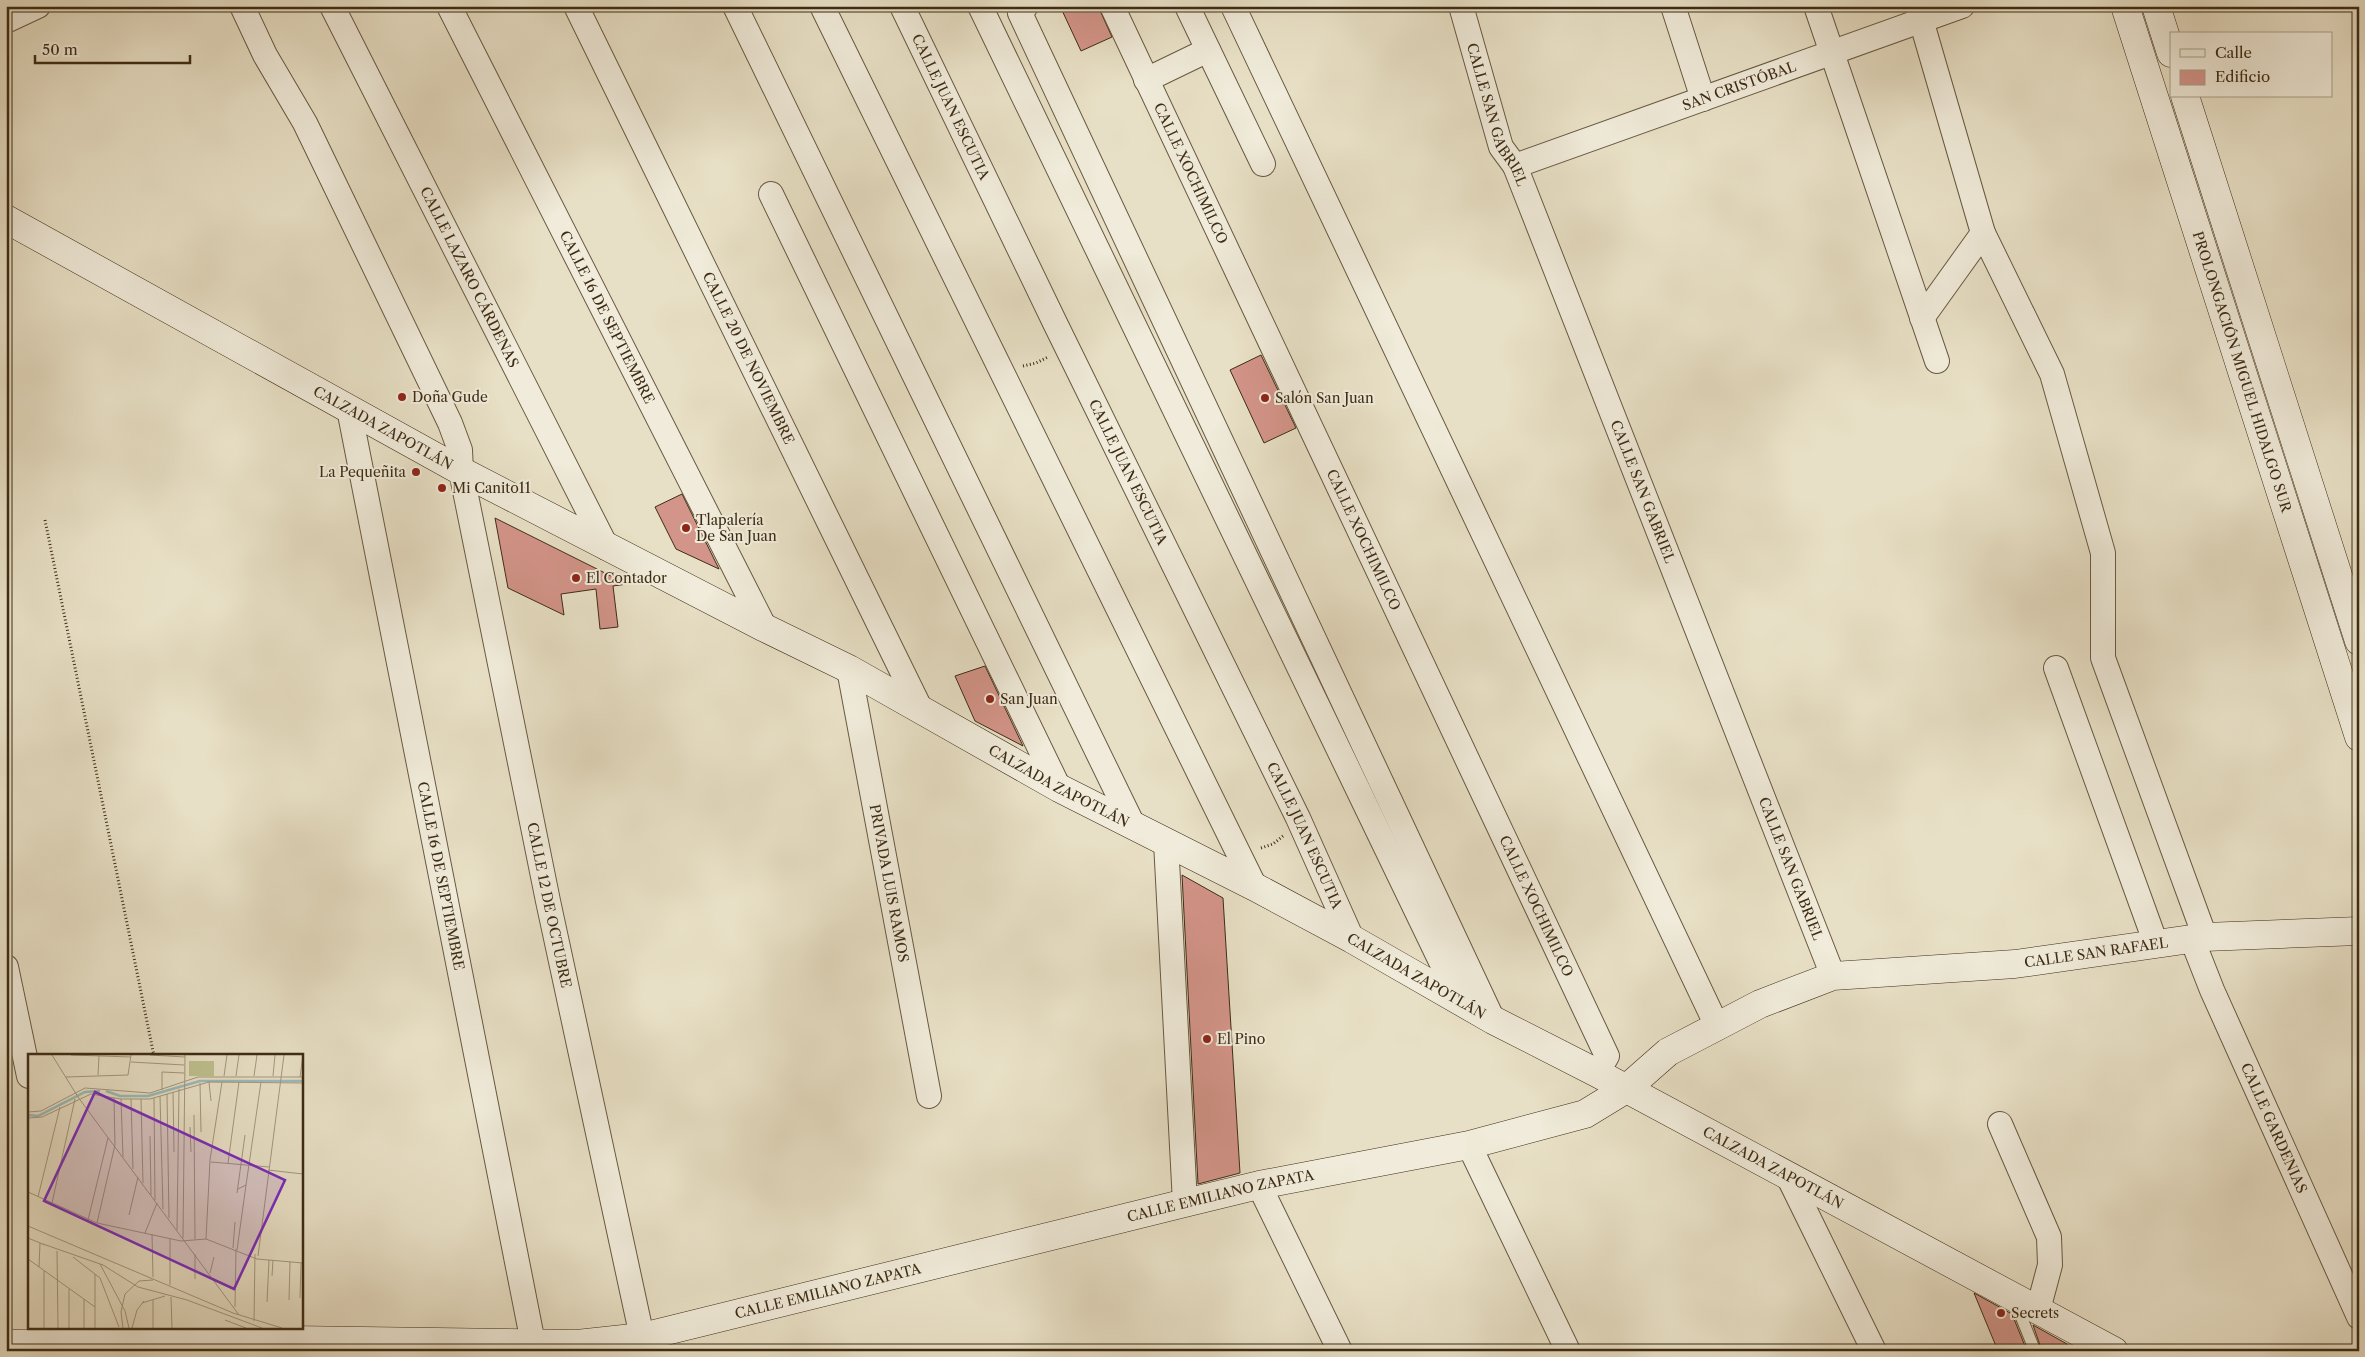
<svg xmlns="http://www.w3.org/2000/svg" width="2365" height="1357" viewBox="0 0 2365 1357" font-family="'Libre Caslon Text',serif">
<rect width="100%" height="100%" fill="#e8e0c6"/>
<filter id="stains"><feTurbulence type="fractalNoise" baseFrequency=".004" numOctaves="4"/><feColorMatrix values="0 0 0 0 .2 0 0 0 0 .09 0 0 0 0 .02 0 0 0 .5 -.17"/></filter>
<radialGradient id="worn" r=".72"><stop offset=".6" stop-color="#630" stop-opacity="0"/><stop offset="1" stop-color="#630" stop-opacity=".3"/></radialGradient>
<g fill="#d39489" stroke="#3d2c15">
<path d="M1060,6H1098L1112,37L1081,51Z"/>
<path d="M1261,355L1296,428L1264,443L1230,370Z"/>
<path d="M682,494L719,569L676,549L655,507Z"/>
<path d="M495,518L627,584L613,586L618,627L600,629L596,589L561,594L564,615L508,588Z"/>
<path d="M985,666L1023,746L975,721L955,676Z"/>
<path d="M1182,875L1223,898L1240,1173L1198,1184Z"/>
<path d="M1974,1293L2012,1314L2027,1351H1998Z"/>
<path d="M2033,1325L2067,1344L2071,1351H2042Z"/>
</g>
<g fill="none" stroke-linecap="round" stroke-linejoin="round">
<defs>
<path id="lane" d="M2016,1304L2035,1351"/>
<g id="street">
<path id="s1" d="M242,6L265,55L305,123L450,423L460,450L461,471L548,901L642,1337"/>
<path id="s2" d="M332,6L607,548"/>
<path id="s3" d="M449,6L765,628"/>
<path id="s4" d="M576,6L921,710"/>
<path d="M735,6L1133,825"/>
<path d="M822,6L1255,887"/>
<path id="s5" d="M902,6L1055,323L1298,818L1352,939"/>
<path d="M980,6L1460,1001"/>
<path d="M1026,6L1020,13L1493,1020"/>
<path id="s6" d="M1112,6L1607,1056L1597,1073"/>
<path d="M1187,6L1263,164"/>
<path d="M1233,6L1717,1026"/>
<path id="s7" d="M1461,6L1501,147L1515,166L1833,976"/>
<path d="M1673,6L1703,99"/>
<path d="M1816,6L1937,361"/>
<path d="M1917,6L1983,233L1922,318"/>
<path d="M6,21L38,6"/>
<path d="M1146,80L1208,50"/>
<path id="s8" d="M1515,166L1962,6"/>
<path d="M771,194L1059,788"/>
<path d="M1983,233L2052,374L2103,553V658L2205,937"/>
<path id="s9" d="M349,409L533,1343"/>
<path d="M2056,668L2156,944"/>
<path id="s10" d="M849,669L929,1096"/>
<path d="M1166,842L1185,1203"/>
<path id="s11" d="M2192,939L2212,990L2359,1317"/>
<path d="M6,967L29,1076"/>
<path d="M2000,1124L2049,1237L2050,1265L2038,1310"/>
<path d="M1469,1145L1568,1351"/>
<path d="M1788,1176L1874,1351"/>
<path d="M1259,1185L1340,1351"/>
</g>
<g id="secondary">
<path id="s12" d="M2125,6L2359,737"/>
<path d="M2156,6L2171,53"/>
<path d="M2185,96L2359,641"/>
<path id="s13" d="M6,219L461,471L765,628L849,669L1059,788L1255,887L1352,939L1493,1020L1597,1073L2114,1351"/>
<path id="s14" d="M6,1344L211,1339L577,1344L642,1337L1185,1203L1259,1185L1469,1145L1585,1114L1626,1089L1668,1052L1760,1004L1833,976L2015,964L2205,937L2359,931"/>
</g>
</defs>
<use href="#lane" stroke="#685941" stroke-width="13"/>
<use href="#street" stroke="#685941" stroke-width="26"/>
<use href="#secondary" stroke="#3d2c15" stroke-width="29"/>
<g stroke="#3d2c15" stroke-width="3" stroke-dasharray="1 2.5" stroke-linecap="butt">
<path d="M1023,366L1036,363L1048,357"/>
<path d="M45,520L154,1056"/>
<path d="M1261,848L1273,844L1283,836"/>
</g>
<use href="#lane" stroke="#f0ebda" stroke-width="11"/>
<use href="#street" stroke="#f0ebda" stroke-width="24"/>
<use href="#secondary" stroke="#f0ebda" stroke-width="28"/>
</g>
<g fill="#8f2418" stroke="#f0ebda" stroke-width="2">
<circle cx="402" cy="397" r="5"/>
<circle cx="1265" cy="398" r="5"/>
<circle cx="416" cy="472" r="5"/>
<circle cx="442" cy="488" r="5"/>
<circle cx="686" cy="528" r="5"/>
<circle cx="576" cy="578" r="5"/>
<circle cx="990" cy="699" r="5"/>
<circle cx="1207" cy="1039" r="5"/>
<circle cx="2001" cy="1313" r="5"/>
</g>
<g text-anchor="middle" stroke-width="4" stroke-linejoin="round" paint-order="stroke">
<g font-size="14" fill="#3d2c15" stroke="#f0ebda">
<text dy="5" stroke="none"><textPath href="#s8" startOffset="238">SAN CRISTÓBAL</textPath></text>
<text dy="5" stroke="none"><textPath href="#s5" startOffset="112">CALLE JUAN ESCUTIA</textPath></text>
<text dy="5" stroke="none"><textPath href="#s7" startOffset="115">CALLE SAN GABRIEL</textPath></text>
<text dy="5" stroke="none"><textPath href="#s6" startOffset="185">CALLE XOCHIMILCO</textPath></text>
<text dy="5" stroke="none"><textPath href="#s2" startOffset="304">CALLE LAZARO CÁRDENAS</textPath></text>
<text dy="5" stroke="none"><textPath href="#s3" startOffset="349">CALLE 16 DE SEPTIEMBRE</textPath></text>
<text dy="5" stroke="none"><textPath href="#s4" startOffset="392">CALLE 20 DE NOVIEMBRE</textPath></text>
<text dy="5" stroke="none"><textPath href="#s12" startOffset="384">PROLONGACIÓN MIGUEL HIDALGO SUR</textPath></text>
<text dy="5" stroke="none"><textPath href="#s13" startOffset="431">CALZADA ZAPOTLÁN</textPath></text>
<text dy="5" stroke="none"><textPath href="#s5" startOffset="518">CALLE JUAN ESCUTIA</textPath></text>
<text dy="5" stroke="none"><textPath href="#s7" startOffset="520">CALLE SAN GABRIEL</textPath></text>
<text dy="5" stroke="none"><textPath href="#s6" startOffset="590">CALLE XOCHIMILCO</textPath></text>
<text dy="5" stroke="none"><textPath href="#s13" startOffset="1196">CALZADA ZAPOTLÁN</textPath></text>
<text dy="5" stroke="none"><textPath href="#s5" startOffset="922">CALLE JUAN ESCUTIA</textPath></text>
<text dy="5" stroke="none"><textPath href="#s7" startOffset="925">CALLE SAN GABRIEL</textPath></text>
<text dy="5" stroke="none"><textPath href="#s9" startOffset="476">CALLE 16 DE SEPTIEMBRE</textPath></text>
<text dy="5" stroke="none"><textPath href="#s10" startOffset="218">PRIVADA LUIS RAMOS</textPath></text>
<text dy="5" stroke="none"><textPath href="#s1" startOffset="959">CALLE 12 DE OCTUBRE</textPath></text>
<text dy="5" stroke="none"><textPath href="#s6" startOffset="995">CALLE XOCHIMILCO</textPath></text>
<text dy="5" stroke="none"><textPath href="#s14" startOffset="2156">CALLE SAN RAFAEL</textPath></text>
<text dy="5" stroke="none"><textPath href="#s13" startOffset="1601">CALZADA ZAPOTLÁN</textPath></text>
<text dy="5" stroke="none"><textPath href="#s11" startOffset="206">CALLE GARDENIAS</textPath></text>
<text dy="5" stroke="none"><textPath href="#s13" startOffset="2006">CALZADA ZAPOTLÁN</textPath></text>
<text dy="5" stroke="none"><textPath href="#s14" startOffset="1232">CALLE EMILIANO ZAPATA</textPath></text>
<text dy="5" stroke="none"><textPath href="#s14" startOffset="828">CALLE EMILIANO ZAPATA</textPath></text>
</g>
<g font-size="14" fill="#3d2c15" stroke="#f0ebda" text-anchor="start">
<text x="412" y="402">Doña Gude</text>
<text x="1275" y="403">Salón San Juan</text>
<text x="406" y="477" text-anchor="end">La Pequeñita</text>
<text x="452" y="493">Mi Canito11</text>
<text x="696" y="525">Tlapalería<tspan x="696" dy="16">De San Juan</tspan></text>
<text x="586" y="583">El Contador</text>
<text x="1000" y="704">San Juan</text>
<text x="1217" y="1044">El Pino</text>
<text x="2011" y="1318">Secrets</text>
</g>
</g>
<g transform="translate(28 1054)">
<rect width="275" height="275" fill="#e8e0c6"/>
<path d="M161,7H186V22H161Z" fill="#bec090"/>
<path fill="none" stroke="#9bb" stroke-width="2.5" d="M78,37L92,42H120L172,27H275M0,61L10,62L57,38L72,37"/>
<path fill="none" stroke="#a4987f" stroke-width="1" d="M24,1L50,43L211,261M43,1L103,3M122,1L157,3M103,8L156,11M70,21L71,2M196,22L199,1M208,22L211,1M226,22L229,1M245,22L247,1M38,23L100,21L103,1M272,23L275,1M181,28L183,47M172,29L173,78M134,36V18L156,19M145,38L146,98M139,40L141,164M132,42L135,155M126,44L127,146M93,45L95,103M103,45L105,115M113,45L115,129M0,58L13,57L57,34L122,39L170,23H275M166,61L167,185M0,64L14,63L63,40L93,45H122L181,28L275,29M162,73L163,98M122,82L123,141M183,108L241,113M200,109L211,28M240,116L275,120M210,135L218,131L233,28M0,138L69,169L153,187L178,185L229,205L275,209M209,139L217,81M10,143L32,53M24,149L47,45M101,161L110,123M60,166L80,84M69,169L87,91L86,44M0,172L205,259L254,274M149,176L151,35M117,179L129,149M124,180L125,223M0,184L17,191M155,184L157,1M142,185V231M178,185L182,106L194,28M15,190L75,211L110,233L159,246L234,274M205,194L207,168M209,196L218,131M29,197L30,274M167,200V225M230,202L256,1M45,203L72,224L91,273M0,205L67,253M72,210L97,257L101,274M11,213L12,189M16,217V274M182,219L186,203M67,220V274M244,222L245,206M143,243L144,274M272,244L273,209M125,246V274M261,246L262,208M239,248L241,206M114,249L137,242M207,253L208,195M197,266L218,274M226,267L227,200M41,274V235M56,274V245M95,274L93,258L97,240L111,227L125,226M104,274L109,256L116,247"/>
<path fill="#7b2cbf" fill-opacity="0.15" stroke="#7b2cbf" stroke-width="2.5" d="M67,38L257,126L206,235L16,147Z"/>
<rect width="275" height="275" fill="none" stroke="#3d2c15" stroke-width="2.5"/>
</g>
<rect width="2365" height="1357" fill="none" stroke="#e8e0c6" stroke-width="25"/>
<rect x="8" y="8" width="2350" height="1342" fill="none" stroke="#3d2c15" stroke-width="2.5"/>
<rect x="12" y="12" width="2340" height="1332" fill="none" stroke="#3d2c15"/>
<rect x="2170" y="32" width="162" height="65" fill="#f0ebda" stroke="#a89f8b"/>
<rect x="2180" y="49" width="25" height="8" fill="#f0ebda" stroke="#a89f8b"/>
<text x="2215" y="58" font-size="15" fill="#3d2c15">Calle</text>
<rect x="2180" y="70" width="25" height="15" fill="#d39489" stroke="#a89f8b"/>
<text x="2215" y="82" font-size="15" fill="#3d2c15">Edificio</text>
<path d="M35 55v8h155v-8" fill="none" stroke="#3d2c15" stroke-width="2.5"/>
<text x="42" y="55" font-size="15" fill="#3d2c15" stroke="#f0ebda" stroke-width="4" paint-order="stroke">50 m</text>
<rect width="100%" height="100%" filter="url(#stains)"/>
<rect width="100%" height="100%" fill="url(#worn)"/>
</svg>
